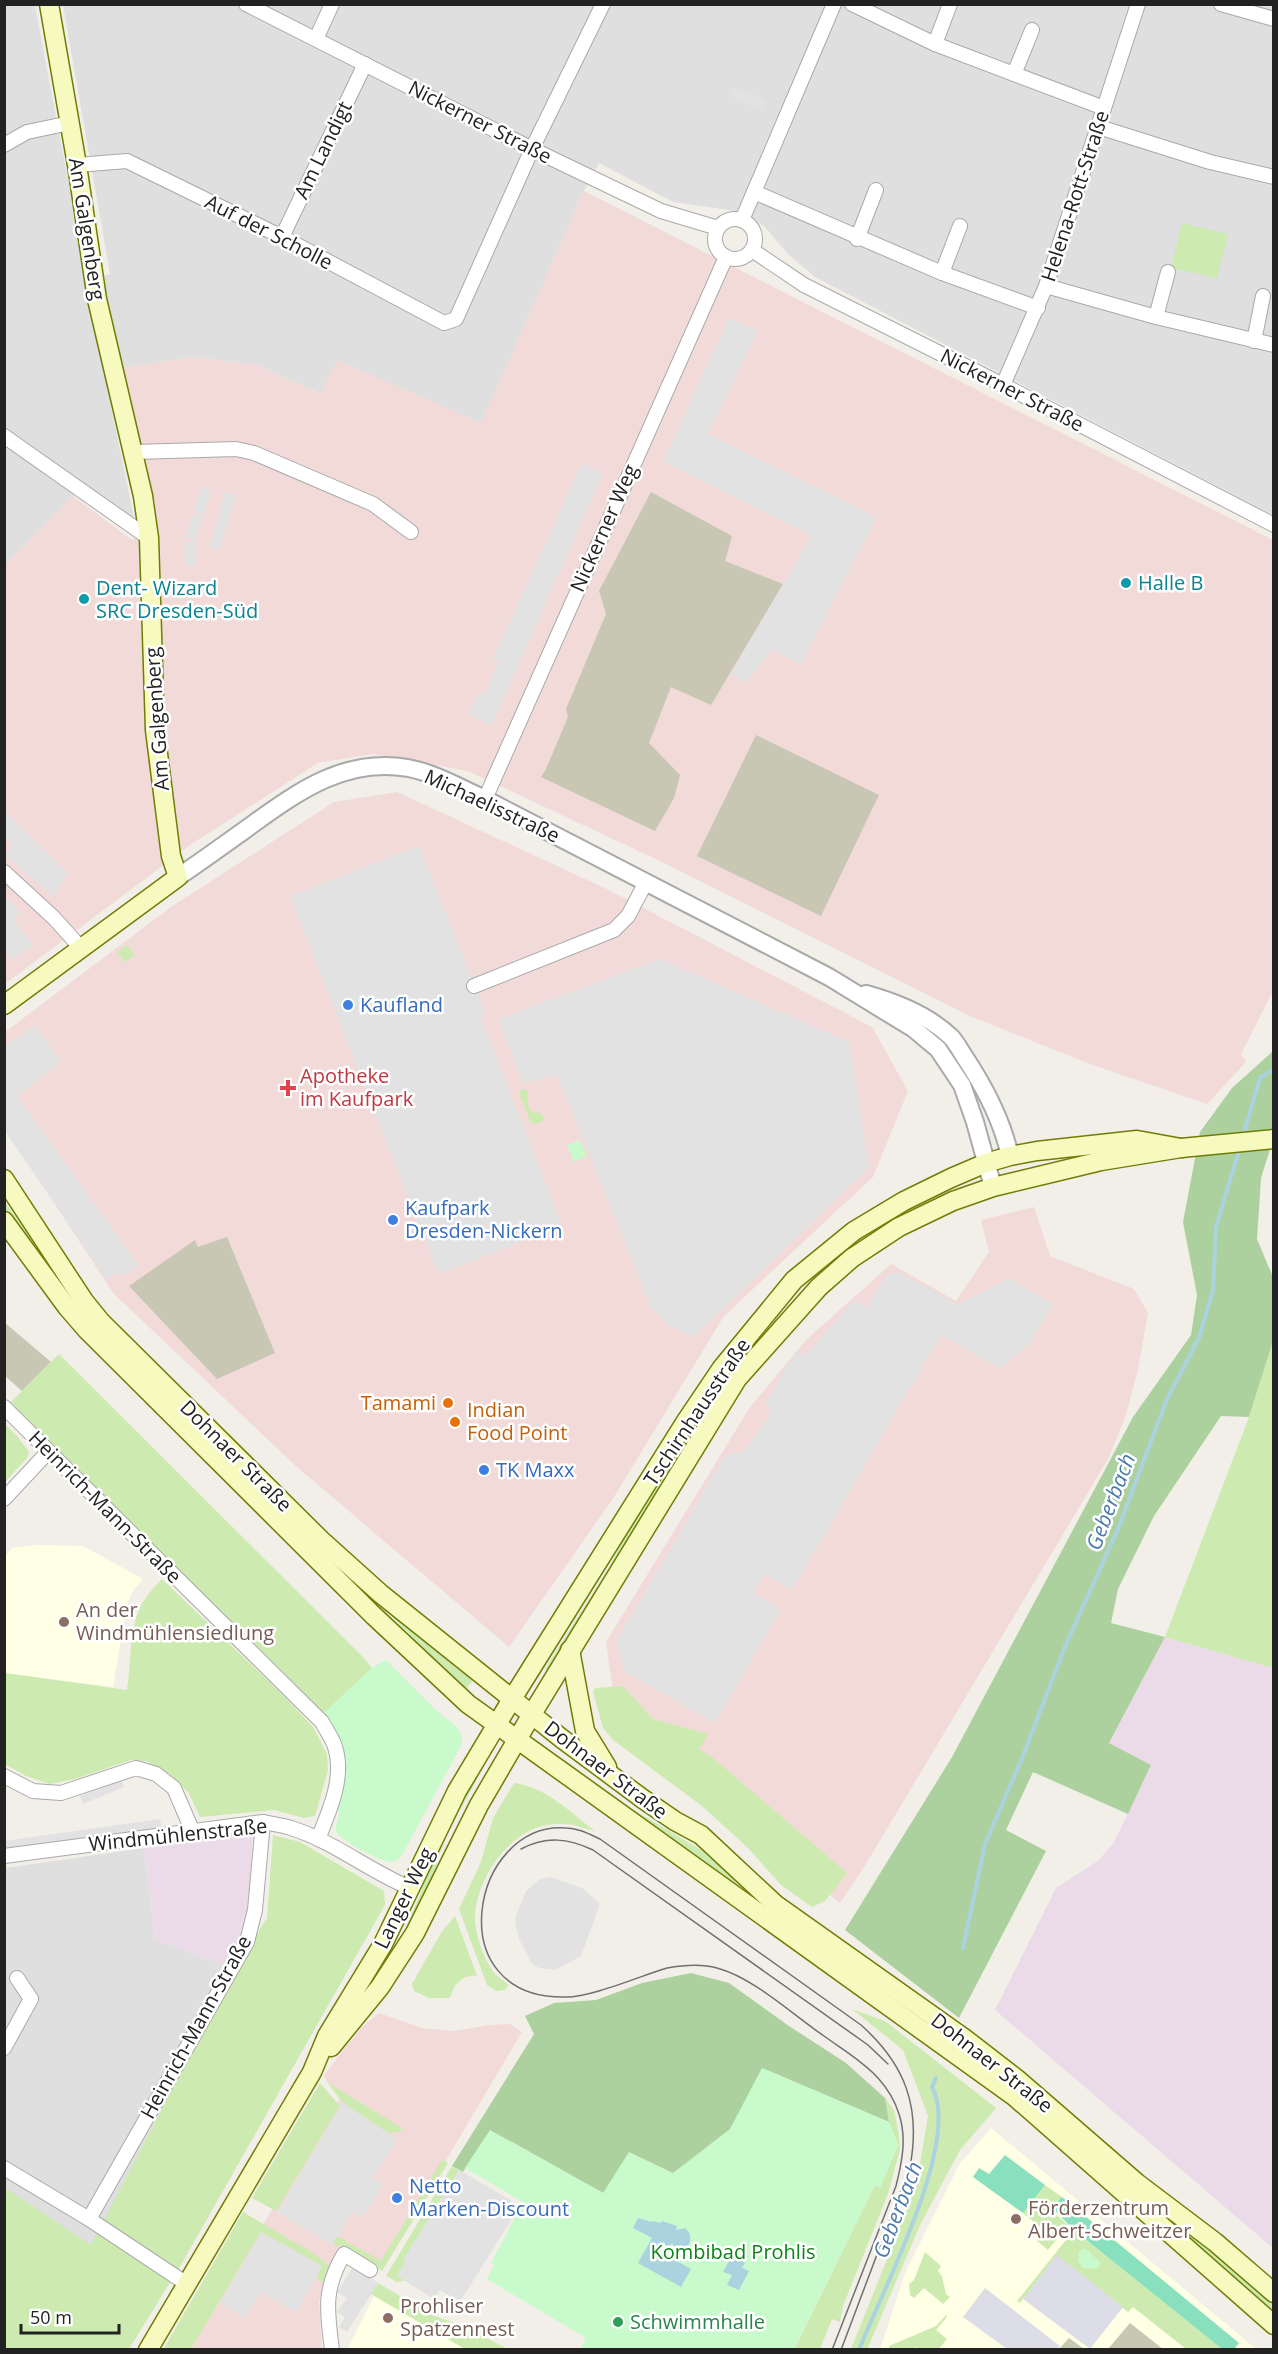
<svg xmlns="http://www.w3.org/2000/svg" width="1278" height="2354" viewBox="0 0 1278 2354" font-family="'Open Sans',sans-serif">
<rect width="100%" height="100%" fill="#f2efe9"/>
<g fill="#e0dfdf">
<path d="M5,5H35L108,392L135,522L5,432Z"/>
<path d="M63,5H1273V515L815,277L788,254L763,225L729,210L673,202L599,163L584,191L482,423L321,394L256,365L195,357L121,368L103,276L110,274Z"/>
<path d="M5,439L80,489L5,565Z"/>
<path d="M144,1848L155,1939L235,1969L91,2246L7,2190L5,2194V1868Z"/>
</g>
<g fill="#f2dad9">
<path d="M584,191L1273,540V991L1241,1054L1246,1062L1207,1104L1090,1064L970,1016L664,863L468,771L373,754L318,763L193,843L5,984V565L73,496L132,540L155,524L121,368L195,357L256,365L320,394L337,360L481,423Z"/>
<path d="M397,792L607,889L872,1027L908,1091L873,1177L724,1316L614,1497L509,1647L298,1468L114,1294L5,1128V1032L171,907L334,802Z"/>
<path d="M1034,1207L1050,1256L1134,1289L1148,1313L1138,1370L1125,1418L1108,1459L866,1864L840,1903L671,1769L617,1720L606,1642L750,1407L806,1340L891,1264L956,1301L989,1252L981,1220Z"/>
<path d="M379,2013L422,2028L453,2031L490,2025L510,2024L522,2032L381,2270L340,2246L326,2275L319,2301L322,2349H191L321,2125L344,2093L327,2082L324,2075L360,2029Z"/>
</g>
<g fill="#ebdbe8">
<path d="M1165,1637L1273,1668V2248L995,2010L1056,1888L1098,1861L1114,1842L1151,1766L1109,1743Z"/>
<path d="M253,1831L247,1929L227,1966L155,1939L144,1848Z"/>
</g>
<g fill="#ffffe5">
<path d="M36,1545L83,1546L143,1579L133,1591L127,1604L113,1687L5,1673V1557L12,1548Z"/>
<path d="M991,2128L1256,2349L880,2350L905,2273L959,2165Z"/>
<path d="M374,2296L451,2341L465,2349L350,2350L349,2346Z"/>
</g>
<g fill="#c7c7b4">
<path d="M651,492L732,536L725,561L783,584L711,705L671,687L649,743L680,775L674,798L655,831L541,777L546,769L568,717L566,709L606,614L599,591Z"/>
<path d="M756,735L879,795L821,916L697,856Z"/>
<path d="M227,1237L275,1353L217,1379L129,1286L195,1240L198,1247Z"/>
<path d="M4,1322L51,1362L22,1391L5,1376Z"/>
<path d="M1130,2323L1163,2349H1108Z"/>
<path d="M1069,2338L1084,2349H1059Z"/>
</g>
<g fill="#cdebb0">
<path d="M1182,223L1228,234L1217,278L1171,268Z"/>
<path d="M127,945L135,955L125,962L117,952Z"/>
<path d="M526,1089C530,1097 525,1103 532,1112L541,1113L545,1120L537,1124L531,1123L519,1094L520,1091Z"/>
<path d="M4,1201L49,1261L474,1679L466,1689L388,1613L358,1591L57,1285L5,1210Z"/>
<path d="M1273,1341V1668L1165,1637L1249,1417Z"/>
<path d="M59,1354L366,1660L372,1668L323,1714L65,1460L11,1402Z"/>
<path d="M4,1423L17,1436L29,1452L27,1458L5,1482Z"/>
<path d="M684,1436L694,1441L549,1672L545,1669L610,1566L633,1519Z"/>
<path d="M162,1579L284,1696L313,1727L327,1754L328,1771L315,1816L304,1818L274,1810L200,1817L188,1792L170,1774L146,1761L131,1760L75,1779L50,1784L26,1776L5,1764V1673L127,1690C131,1664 129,1634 139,1610C144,1598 153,1588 162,1579Z"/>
<path d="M623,1686L653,1719L708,1734L699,1749L712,1757L847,1873L825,1901L812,1907L781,1885L747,1847L702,1806L613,1740L603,1728L593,1692L595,1688Z"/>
<path d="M560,1757L634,1810L701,1850L773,1911L983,2062L981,2064L557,1761Z"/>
<path d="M477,1767L482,1770L445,1838L432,1879L413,1925L408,1923L422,1890L425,1869Z"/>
<path d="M514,1783C546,1787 570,1812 595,1831C585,1829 574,1824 564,1824C517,1820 479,1871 475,1914C474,1932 483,1956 492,1970C496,1976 504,1981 509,1985L505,1990L496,1991L487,1985L459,1909L481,1862L493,1818Z"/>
<path d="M273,1835L300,1842L384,1891L385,1905L181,2265L129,2349L5,2350V2194L7,2189L91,2245L235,1969L267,1918Z"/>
<path d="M455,1916L477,1976C462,1974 454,1984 450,1998H429L414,1991L412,1984L441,1933Z"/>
<path d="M852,2009L885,2021L996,2108L960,2150L920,2225L867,2350L851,2349L916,2187L928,2116L903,2050Z"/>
<path d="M327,2082L402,2128L400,2132L388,2133L343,2103Z"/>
<path d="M320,2083L340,2106L276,2211L252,2198Z"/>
<path d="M885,2098L894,2110L899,2135L900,2149L888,2194L843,2306L840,2322L832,2319L820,2349L794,2350L875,2185L880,2187L898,2145L889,2122Z"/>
<path d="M1048,2115L1199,2239L1273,2304V2311L1218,2262L1188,2243Z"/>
<path d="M442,2160L448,2163L382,2271L340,2245L339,2247L333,2243L337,2236L381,2261Z"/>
<path d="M452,2166L459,2170L404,2260L415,2267L403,2281L397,2282L386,2276Z"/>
<path d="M1045,2185L1062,2197L1052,2211L1068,2225L1048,2250L1037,2241L1045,2231L1023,2213Z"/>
<path d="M243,2212L310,2251L330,2266L323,2283L316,2278L322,2266L261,2232L191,2349L163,2350Z"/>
<path d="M1074,2230L1222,2349H1186L1133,2307L1128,2312L1057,2256L1020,2303L1017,2301Z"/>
<path d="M925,2252L941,2266L938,2271L942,2276L946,2294L950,2297L943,2304L924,2288L914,2298L910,2295L909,2284L914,2280Z"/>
<path d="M378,2283L432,2315L465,2327L508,2349H465L371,2294Z"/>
<path d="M946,2315L947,2317L936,2330L947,2339L939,2349H918L915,2347L913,2349H890L889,2346L936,2326Z"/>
</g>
<g fill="#add19e">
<path d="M1273,1051V1140L1261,1178L1257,1239L1273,1277V1341L1249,1417L1221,1416L1154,1516L1118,1589L1111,1623L1165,1637L1109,1743L1151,1765L1128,1814L1033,1772L1006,1830L1046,1851L959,2018L845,1930L952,1757L1133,1417L1191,1335L1197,1295L1183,1222L1200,1132L1232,1088Z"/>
<path d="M691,1973L729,1983L789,2026L846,2063L885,2098L889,2122L762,2068L749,2178L603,2193L512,2142L473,2156L463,2172L452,2166L534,2034L525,2016L554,2003L596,2000L642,1983Z"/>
</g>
<g fill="#c8facc">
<path d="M580,1140L587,1156L574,1162L567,1145Z"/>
<path d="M386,1660L438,1712L456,1726L462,1736V1744L401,1857C399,1859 395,1861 393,1862C382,1863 340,1841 336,1831C335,1825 338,1818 340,1813L337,1808C348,1767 352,1749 323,1714L372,1668Z"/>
<path d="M762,2068L889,2122L898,2145L880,2188L875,2185L794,2349H580L586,2338L487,2279L494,2265L491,2263L523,2202L465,2168L490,2130L603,2193L629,2152L673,2173L730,2129Z"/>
<path d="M1085,2248L1101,2263L1097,2269L1083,2268L1078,2261L1079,2252Z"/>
</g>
<g fill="#88e0be">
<path d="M1005,2155L1045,2185L1023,2213L973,2177L979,2168L989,2174Z"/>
<path d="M1062,2197L1239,2343L1234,2349H1222L1074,2230L1052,2208Z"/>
</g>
<g fill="#e2e2e2">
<path d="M733,87L766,100L762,110L729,96Z"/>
<path d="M729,318L758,331L708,434L877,517L801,664L772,650L746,683L731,674L811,536L663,461Z"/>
<path d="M582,463L603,473L492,725L468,715L478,693L484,695L499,662L493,659Z"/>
<path d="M201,487L211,490L195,542V566L185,567L184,542H191L192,539L185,537L193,514L198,516L199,513L194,511Z"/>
<path d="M225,492L236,495L219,551L209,548Z"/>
<path d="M5,812L68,873L53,897L5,855L13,844L5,837Z"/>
<path d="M419,846L485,1012L480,1015L562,1226L438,1274L290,896Z"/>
<path d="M5,897L20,912L12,920L34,944L12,960L5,950Z"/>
<path d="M660,959L849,1042L869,1167L694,1337L669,1325L651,1307L557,1075L523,1083L498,1019Z"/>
<path d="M35,1026L61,1062L17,1096L139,1266L122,1277L118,1272L107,1280L5,1131V1046Z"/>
<path d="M900,1272L958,1305L1009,1278L1053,1304L1030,1343L1000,1369L941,1335L792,1590L765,1574L754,1593L781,1609L715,1723L624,1671L617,1640L725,1455L743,1452L770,1415L766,1402L796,1352L805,1356L854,1300L867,1308L886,1275Z"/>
<path d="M121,1780L124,1787L83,1804L80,1796Z"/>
<path d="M160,1819L162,1829L5,1850L4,1841Z"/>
<path d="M550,1877L582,1888L600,1904L581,1956L555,1970L539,1968L532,1964L519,1939L515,1923L516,1916L526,1891L539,1880Z"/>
<path d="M343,2103L397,2139L373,2178L383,2184L362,2218L352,2212L332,2245L277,2212Z"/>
<path d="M459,2170L512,2201L506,2210L514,2215L460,2302L440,2290L434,2299L397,2276L405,2262L403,2260Z"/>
<path d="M261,2232L322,2266L296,2312L260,2292L245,2318L220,2304Z"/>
<path d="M353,2267L378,2283L347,2332L339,2327L345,2317L337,2312L347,2298L337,2292Z"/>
</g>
<g fill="#dddde8">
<path d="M1057,2255L1123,2307L1090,2349L1023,2299Z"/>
<path d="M985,2288L1060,2346L1057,2349H1007L963,2317Z"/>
</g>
<g fill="#aad3df">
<path d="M638,2218L652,2222L653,2221L661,2223L662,2221L677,2226L676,2230L685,2228C693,2234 691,2244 685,2251H677L672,2243L669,2247L661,2243L657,2250L691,2269L681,2287L638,2263L652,2238L633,2228Z"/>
<path d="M733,2254L745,2263L742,2268L749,2271L739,2290L727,2285L732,2275L723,2272Z"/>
</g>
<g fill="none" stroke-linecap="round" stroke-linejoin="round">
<g stroke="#aad3df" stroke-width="4">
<path d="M1243,1136L1260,1078L1274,1069"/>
<path d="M963,1948L985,1844L1023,1756L1064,1649L1118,1529L1167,1399L1199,1338L1213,1290L1216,1227L1240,1147"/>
<path d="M859,2350C881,2293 962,2141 932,2087L936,2078"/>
</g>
<defs>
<g id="minor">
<path d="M246,4L532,149L661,211L718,228"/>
<path d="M852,4L935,44L1104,108"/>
<path d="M1221,4L1274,19"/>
<path d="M316,39L332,4"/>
<path d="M935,44L950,4"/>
<path d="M1014,74L1032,30"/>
<path d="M1099,127L1210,162L1274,177"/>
<path d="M4,145L27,132L70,123"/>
<path d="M77,165L127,161L282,237L444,323L456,319L532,149L603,4"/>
<path d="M754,192L942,273L1038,308"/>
<circle cx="735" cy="239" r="20"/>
<path d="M742,220L834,4"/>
<path d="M282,237L365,64"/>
<path d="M857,239L876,190"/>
<path d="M752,250L804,285L1003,385L1274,525"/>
<path d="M942,273L960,226"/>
<path d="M1046,286L1156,317L1274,345"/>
<path d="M1156,317L1168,272"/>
<path d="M1254,341L1263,296"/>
<path d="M1003,385L1046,286L1138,4"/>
<path d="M4,436L149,538"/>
<path d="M134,452L236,449L254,453L373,504L411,532"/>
<path d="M485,799L726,257"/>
<path d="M4,872L54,918L81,948"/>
<path d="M474,986L614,930L628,916L645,884"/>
<path d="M4,1407L322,1722C326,1730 333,1739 335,1747C345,1777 329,1812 318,1839"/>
<path d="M4,1499L48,1452"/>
<path d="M4,1776L33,1791L61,1793L136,1768L156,1774L174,1788L192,1830"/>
<path d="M4,1856L263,1822C272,1824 282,1825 291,1828C333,1841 369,1871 410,1888"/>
<path d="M4,2048L31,1999L17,1978"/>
<path d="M4,2168L89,2219L187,2284"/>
<path d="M89,2219L247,1942L255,1910L263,1822"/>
<path d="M332,2350C327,2311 323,2289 344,2254L370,2270"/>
</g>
<g id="tertiary">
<path d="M178,877C203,860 228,842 253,824C300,790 347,757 408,768C435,773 460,788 485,799L829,977L914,1029L938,1049L962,1085L975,1122L993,1187"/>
<path d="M866,994C895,1002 928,1015 951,1037C956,1042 960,1050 964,1056C984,1086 1002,1120 1010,1156"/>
</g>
<g id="secondary">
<path d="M4,1005L178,877L171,856L155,730L149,538L143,496L97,299L77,165L49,4"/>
<path d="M4,1179L84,1301L101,1322L321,1540L381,1594L561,1738L643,1799L675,1821L701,1835L775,1904L964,2038L1017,2079L1137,2183L1215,2242L1274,2293"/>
<path d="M4,1221L67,1307L86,1329L374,1616L468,1704L1015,2097L1274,2325"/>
<path d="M570,1650L585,1731L607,1767"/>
<path d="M331,2047L380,1987L415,1933L479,1805L532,1714L737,1379L819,1287L852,1258L899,1227L953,1201L993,1187L1101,1161L1181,1148L1274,1139"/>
<path d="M148,2350L312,2072L327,2036L383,1944L457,1791L512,1699L686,1421L721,1369L794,1280L854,1231L904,1201L951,1178L986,1163L1010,1156L1037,1151L1137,1140L1181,1148"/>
</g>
</defs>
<use href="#minor" stroke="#a9a9a9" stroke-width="16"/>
<use href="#tertiary" stroke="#a9a9a9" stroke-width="20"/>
<use href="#secondary" stroke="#707d05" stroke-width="21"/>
<use href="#minor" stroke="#fff" stroke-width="14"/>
<use href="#tertiary" stroke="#fff" stroke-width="16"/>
<use href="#secondary" stroke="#f7fabf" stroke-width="18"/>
<g stroke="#707070" stroke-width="1.5">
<path d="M521,1849C546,1836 568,1838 593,1850L868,2045L888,2064"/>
<path d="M832,2350L896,2186C902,2162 907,2138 899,2114C895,2101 887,2088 878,2078C864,2062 842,2049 824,2036C792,2014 754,1978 717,1968C700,1963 683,1965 667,1968C640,1976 592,1997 566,1997C437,2000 471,1821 566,1828C578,1828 589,1834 600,1839L861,2025C906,2065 921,2108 910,2167L841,2350"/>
</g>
</g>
<g fill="#0f9aa8" stroke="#fff" stroke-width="2">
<circle cx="1126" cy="583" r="6"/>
<circle cx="84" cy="599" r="6"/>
</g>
<g fill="#3f7fe0" stroke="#fff" stroke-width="2">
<circle cx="348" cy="1005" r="6"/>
<circle cx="393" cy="1220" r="6"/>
<circle cx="484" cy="1470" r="6"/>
<circle cx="397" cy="2198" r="6"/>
</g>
<path fill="#e0444e" stroke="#fff" stroke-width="2" d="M285 1079h6v6h6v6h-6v6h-6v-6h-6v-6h6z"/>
<g fill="#e8710a" stroke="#fff" stroke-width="2">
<circle cx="448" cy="1403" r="6"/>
<circle cx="455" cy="1422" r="6"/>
</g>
<g fill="#8d6e63" stroke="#fff" stroke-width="2">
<circle cx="64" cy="1622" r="6"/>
<circle cx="1016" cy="2219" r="6"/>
<circle cx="388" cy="2318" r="6"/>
</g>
<circle fill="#2e9e5b" stroke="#fff" stroke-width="2" cx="618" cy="2322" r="6"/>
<g text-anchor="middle" stroke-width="5" stroke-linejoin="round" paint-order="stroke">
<g font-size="20" fill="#222" stroke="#fff">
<text transform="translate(480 122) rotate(27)" y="7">Nickerner Straße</text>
<text transform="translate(323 150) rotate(-64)" y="7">Am Landigt</text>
<text transform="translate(1075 196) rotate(-72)" y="7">Helena-Rott-Straße</text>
<text transform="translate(87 229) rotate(81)" y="7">Am Galgenberg</text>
<text transform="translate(269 232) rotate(27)" y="7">Auf der Scholle</text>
<text transform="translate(1012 390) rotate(27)" y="7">Nickerner Straße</text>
<text transform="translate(604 528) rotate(-66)" y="7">Nickerner Weg</text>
<text transform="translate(157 719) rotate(-94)" y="7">Am Galgenberg</text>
<text transform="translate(492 806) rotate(25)" y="7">Michaelisstraße</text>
<text transform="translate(697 1412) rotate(-56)" y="7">Tschirnhausstraße</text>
<text transform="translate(236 1456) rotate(45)" y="7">Dohnaer Straße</text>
<text transform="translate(105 1507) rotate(45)" y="7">Heinrich-Mann-Straße</text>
<text transform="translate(606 1770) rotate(37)" y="7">Dohnaer Straße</text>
<text transform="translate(178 1835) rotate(-6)" y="7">Windmühlenstraße</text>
<text transform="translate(404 1898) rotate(-64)" y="7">Langer Weg</text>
<text transform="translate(196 2027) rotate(-61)" y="7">Heinrich-Mann-Straße</text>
<text transform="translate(992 2063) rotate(38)" y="7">Dohnaer Straße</text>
</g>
<g font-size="20" fill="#0d838f" stroke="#fff" text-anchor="start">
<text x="1138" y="590">Halle B</text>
<text x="96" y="595">Dent- Wizard<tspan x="96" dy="23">SRC Dresden-Süd</tspan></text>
</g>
<g font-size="20" fill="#366cbe" stroke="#fff" text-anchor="start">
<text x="360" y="1012">Kaufland</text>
<text x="405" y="1215">Kaufpark<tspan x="405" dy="23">Dresden-Nickern</tspan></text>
<text x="496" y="1477">TK Maxx</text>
<text x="409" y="2193">Netto<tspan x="409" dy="23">Marken-Discount</tspan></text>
</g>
<g font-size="20" fill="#be3a42" stroke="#fff" text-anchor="start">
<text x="300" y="1083">Apotheke<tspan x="300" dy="23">im Kaufpark</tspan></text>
</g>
<g font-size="20" fill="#c56008" stroke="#fff" text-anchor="end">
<text x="436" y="1410">Tamami</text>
<text x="467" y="1417" text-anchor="start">Indian<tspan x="467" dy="23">Food Point</tspan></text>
</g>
<g font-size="20" fill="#785e54" stroke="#fff" text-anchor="start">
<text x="76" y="1617">An der<tspan x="76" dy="23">Windmühlensiedlung</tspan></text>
<text x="1028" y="2215">Förderzentrum<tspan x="1028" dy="23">Albert-Schweitzer</tspan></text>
<text x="400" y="2313">Prohliser<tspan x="400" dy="23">Spatzennest</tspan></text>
</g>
<g font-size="20" fill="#0c8416" stroke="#fff">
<text x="733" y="2259">Kombibad Prohlis</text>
</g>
<g font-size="20" fill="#27864d" stroke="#fff" text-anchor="start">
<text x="630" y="2329">Schwimmhalle</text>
</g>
<g font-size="21" font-style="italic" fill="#4a7aab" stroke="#fff">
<text transform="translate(1111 1502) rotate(-69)" y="7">Geberbach</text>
<text transform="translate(898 2210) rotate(-69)" y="7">Geberbach</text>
</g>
</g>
<rect width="1278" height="2354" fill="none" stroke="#222222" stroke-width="12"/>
<path d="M21 2324v9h98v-9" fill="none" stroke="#222222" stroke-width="3"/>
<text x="30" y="2324" font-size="18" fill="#222222" stroke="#ffffff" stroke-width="4.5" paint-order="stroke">50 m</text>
</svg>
